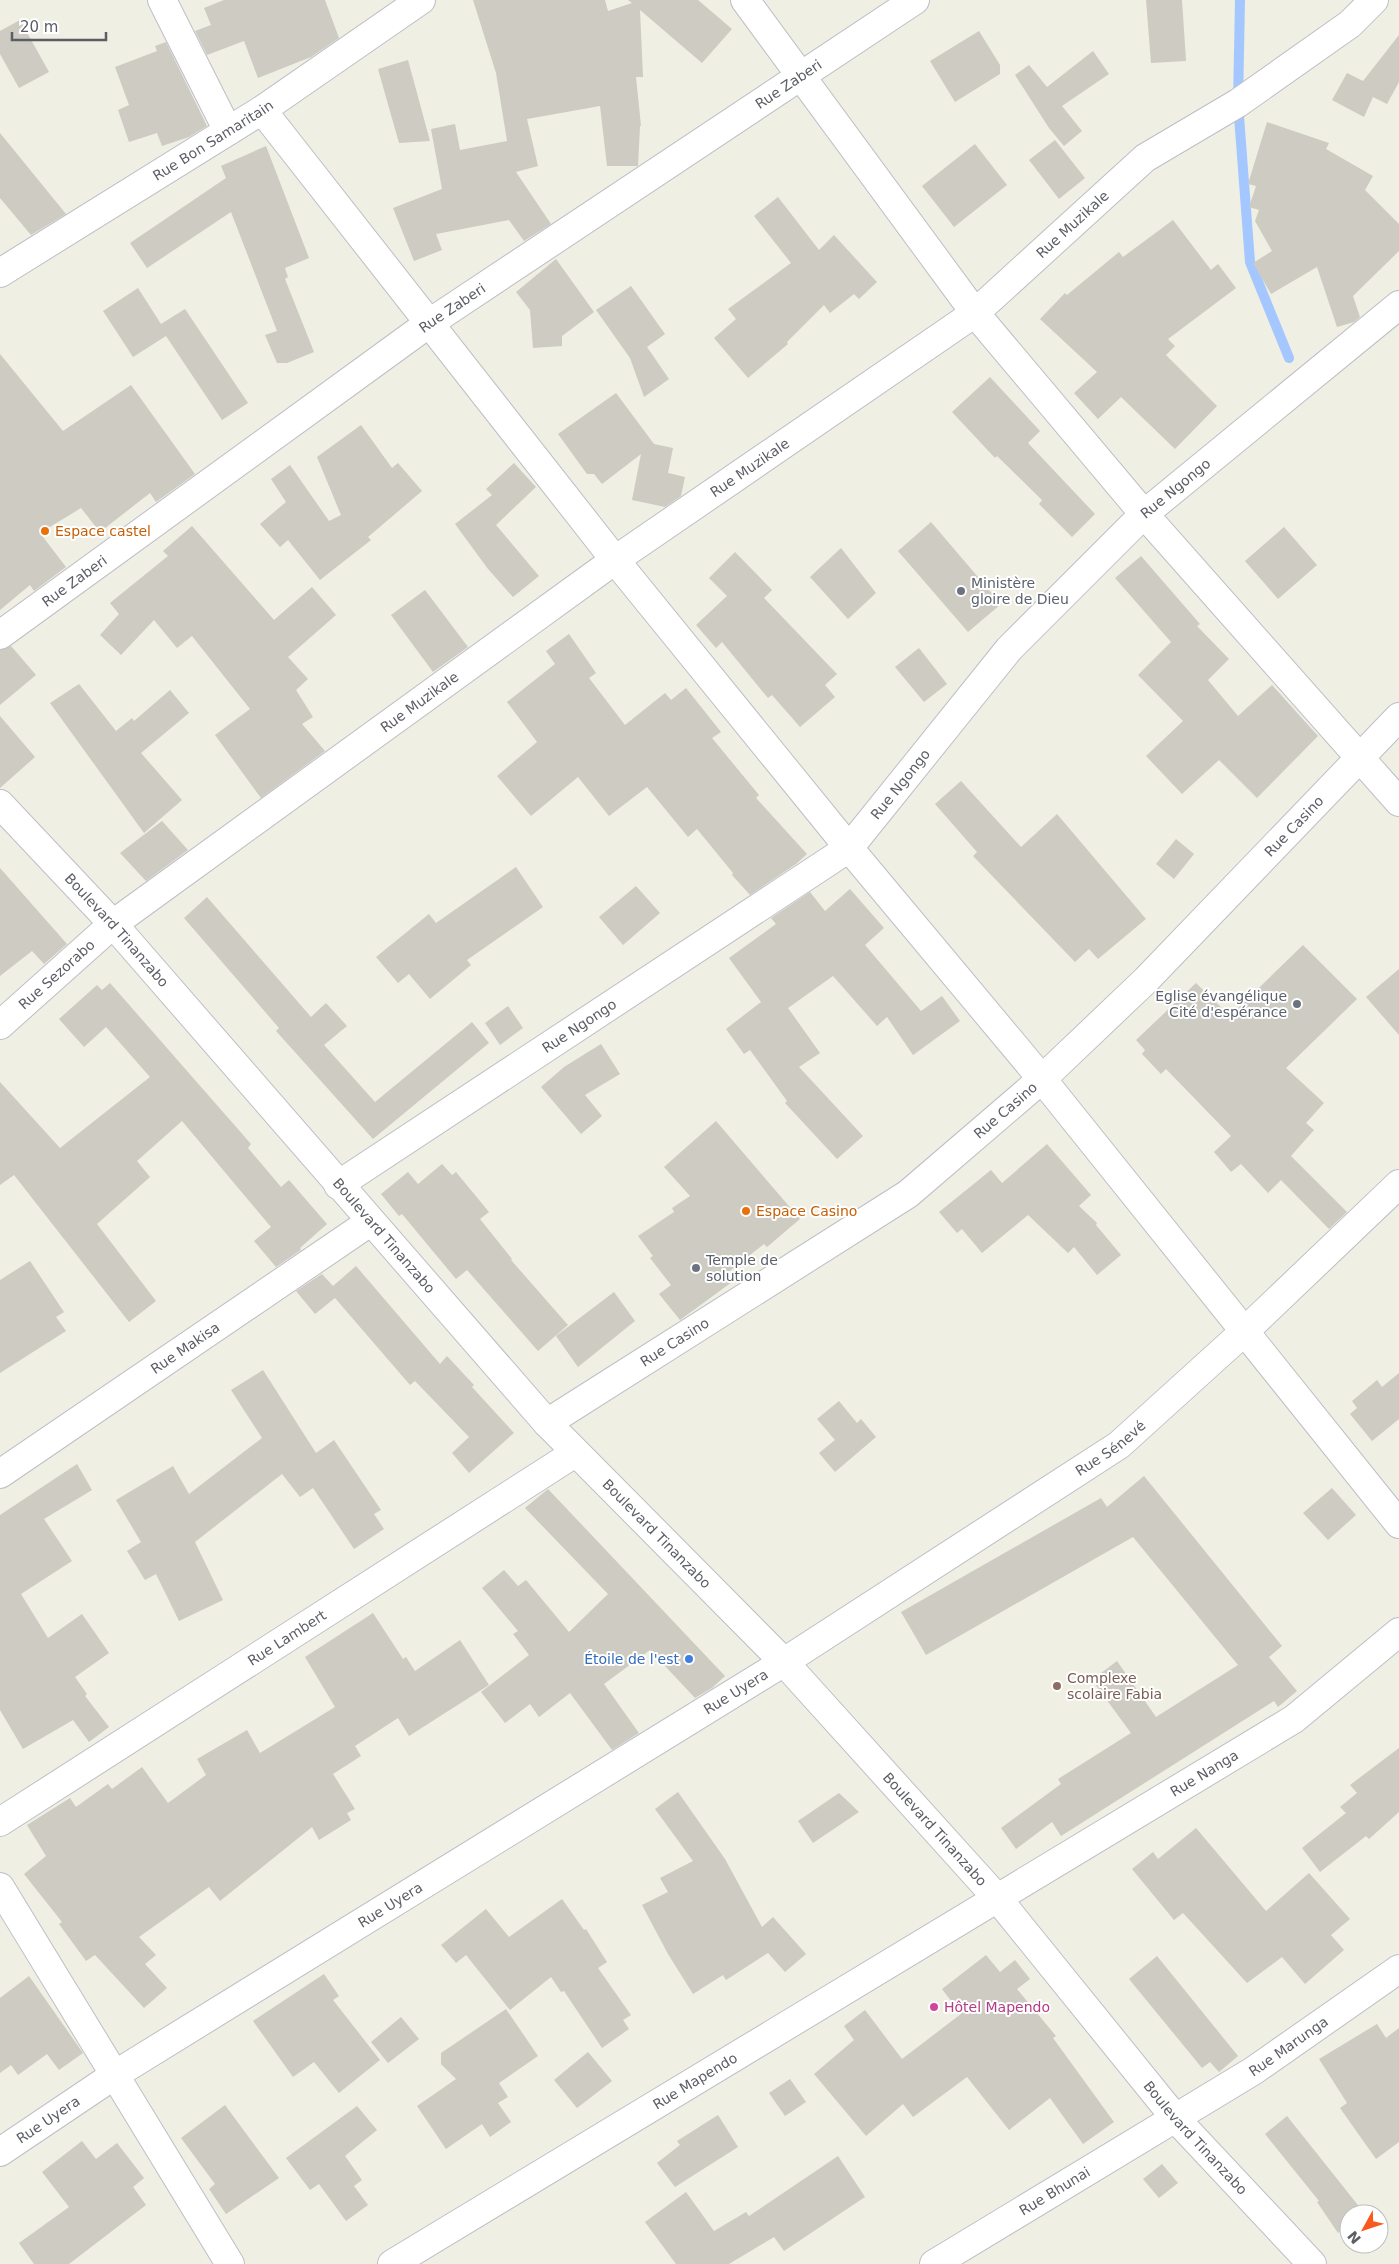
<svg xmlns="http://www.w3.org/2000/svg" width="1399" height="2264" viewBox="0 0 1399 2264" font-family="'DejaVu Sans',sans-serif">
<rect width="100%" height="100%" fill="#efefe3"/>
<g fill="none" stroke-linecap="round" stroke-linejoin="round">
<path stroke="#a4c7ff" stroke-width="10" d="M1240,0L1238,103L1250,262L1289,358"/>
</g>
<g fill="#cdcbc2">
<path d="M224,0H325L339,38L311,57L258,78L244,41L207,55L195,31L211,25L204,8Z"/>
<path d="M473,0H605L608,11L632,3L628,0H698L732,29L702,63L640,10L643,77H636L641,126H640L638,166H607L600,106L527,119L538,166L516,172L551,224L524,241L509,220L436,234L442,250L414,261L393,208L442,189L431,129L455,124L460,150L507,141L496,73Z"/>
<path d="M1146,0H1182L1186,61L1151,63Z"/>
<path d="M20,20L49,72L19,88L0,54V31Z"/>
<path d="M979,31L1000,65V74L955,102L930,61Z"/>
<path d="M1399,35V82L1387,104L1373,97L1364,117L1332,100L1347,73L1363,81Z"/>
<path d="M166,42L207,126L189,137L162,146L157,133L129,142L118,110L129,105L115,67L157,51L155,46Z"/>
<path d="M1093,51L1109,74L1062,106L1082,131L1064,146L1049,128L1015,75L1029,65L1047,87Z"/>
<path d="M408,60L430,141L399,143L378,69Z"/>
<path d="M1267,122L1329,143L1326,149L1373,176L1365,190L1399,224V251L1353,296L1360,317L1354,322L1337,327L1317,267L1271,294L1253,263L1272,251L1255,221L1259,210L1249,207L1256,186L1248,184Z"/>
<path d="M0,133L66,214L31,235L0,198Z"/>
<path d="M1055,140L1085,178L1059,199L1029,160Z"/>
<path d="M975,144L1007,185L954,227L922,186Z"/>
<path d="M266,146L309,258L285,268L288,277L285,279L314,352L287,363H277L265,335L277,331L231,212L147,268L130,243L226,178L221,166Z"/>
<path d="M778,197L819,250L834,235L877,282L859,299L854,294L830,313L824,305L787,342L788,344L748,378L714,338L736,319L728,309L791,263L754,216Z"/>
<path d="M1173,220L1211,270L1218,264L1236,288L1168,339L1175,346L1166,355L1217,406L1175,449L1121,397L1098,419L1074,393L1097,372L1040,319L1065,293L1067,295L1119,252L1123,257Z"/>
<path d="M556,259L594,312L562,336V346L533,348L530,310L516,292Z"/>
<path d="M631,286L665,334L647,347L669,379L644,397L630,358L596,310Z"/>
<path d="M138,288L161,324L185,309L248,403L222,420L166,336L133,357L103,311Z"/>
<path d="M0,354L63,431L131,385L195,474L156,502L150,493L100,532L81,508L40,533L66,567L34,591L30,585L0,610Z"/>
<path d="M990,377L1040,431L1028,443L1095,514L1072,537L1039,504L1042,500L997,456L995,458L952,412Z"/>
<path d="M616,393L654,444L673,448L668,473L685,477L681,496L665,507L632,500L641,454L602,484L594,474H587L558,434Z"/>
<path d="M361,425L392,468L398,463L422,491L368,537L371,540L320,580L288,540L280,547L260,524L286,502L271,479L290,465L329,521L341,515L317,457Z"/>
<path d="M514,463L536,487L496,525L539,576L513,597L488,569L455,524L492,495L486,489Z"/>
<path d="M931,522L1001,604L968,632L898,551Z"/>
<path d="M192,526L274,620L312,587L336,615L288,657L308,679L296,690L313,717L302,724L325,751L261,798L215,735L250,709L192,636L177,648L154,620L121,655L100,635L119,614L110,603L168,556L163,551Z"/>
<path d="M1284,527L1317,565L1278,599L1245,561Z"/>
<path d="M841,548L876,593L848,619L810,577Z"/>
<path d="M735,552L772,590L764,598L837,674L825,685L835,697L800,727L772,695L768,698L722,642L716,648L696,625L727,596L709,578Z"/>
<path d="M1141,556L1200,624L1197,626L1229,659L1208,680L1238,716L1272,685L1318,736L1257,798L1219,760L1182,794L1146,756L1183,721L1138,675L1171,642L1115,578Z"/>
<path d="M425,590L468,647L433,672L391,615Z"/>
<path d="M569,634L596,673L589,678L625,725L665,693L671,700L686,688L721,732L712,738L759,795L756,798L807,854L796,864L750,895L732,875L733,873L697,829L688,837L647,787L609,816L578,777L531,816L497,776L537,742L507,702L555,664L546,651Z"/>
<path d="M11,646L36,675L0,705V650Z"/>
<path d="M919,648L947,684L924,702L895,667Z"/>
<path d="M79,684L116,731L132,718L134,721L170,690L189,713L141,753L182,800L144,833L50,703Z"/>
<path d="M0,716L35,757L0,788Z"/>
<path d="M961,781L1021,847L1057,814L1146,919L1098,959L1089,949L1075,962L973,856L977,852L935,804Z"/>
<path d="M162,821L188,850L146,881L120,853Z"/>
<path d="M1176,839L1194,854L1174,879L1156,864Z"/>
<path d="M516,867L543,907L467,960L471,965L430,999L409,974L398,983L376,957L429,914L436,923Z"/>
<path d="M0,868L67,944L44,964L32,951L0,976Z"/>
<path d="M636,886L660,913L623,945L599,917Z"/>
<path d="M850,889L884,928L865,945L921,1011L942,996L960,1021L913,1055L887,1017L877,1026L833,976L788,1008L820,1053L799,1067L863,1136L837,1159L785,1103L787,1101L750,1050L744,1054L726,1029L761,1002L729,958L776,924L771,918L810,892L825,911Z"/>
<path d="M207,897L311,1017L326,1003L347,1026L324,1045L375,1102L472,1022L489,1043L373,1139L276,1031L279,1028L184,918Z"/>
<path d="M1303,945L1357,999L1286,1068L1324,1103L1306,1123L1314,1130L1291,1156L1347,1212L1329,1229L1281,1180L1268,1193L1241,1164L1231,1172L1214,1152L1231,1136L1166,1069L1161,1074L1142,1054L1145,1050L1136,1040L1196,983L1230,1016Z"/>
<path d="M1399,969V1035L1366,997Z"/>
<path d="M110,983L251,1144L248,1148L281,1187L289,1180L327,1224L300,1248L301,1250L276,1267L254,1241L271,1227L182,1121L137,1161L150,1177L97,1224L156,1301L129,1322L14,1175L0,1185V1082L60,1148L150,1077L106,1027L84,1047L59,1019L97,985L102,990Z"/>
<path d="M508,1006L523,1028L500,1045L485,1023Z"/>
<path d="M601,1044L620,1074L585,1095L602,1116L581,1134L541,1087L564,1067Z"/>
<path d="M716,1121L800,1219L767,1247L764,1244L726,1274L732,1282L680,1320L659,1294L671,1285L650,1258L653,1256L638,1236L674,1212L672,1208L690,1196L664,1167Z"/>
<path d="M1047,1144L1091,1195L1079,1206L1097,1223L1096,1225L1121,1255L1097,1275L1074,1247L1068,1253L1028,1215L982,1253L962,1229L957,1233L939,1212L991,1170L1002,1183Z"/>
<path d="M442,1164L452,1175L456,1172L489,1212L480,1219L512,1259L511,1260L568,1325L538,1351L467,1270L456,1279L402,1214L399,1216L381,1194L408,1172L418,1184Z"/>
<path d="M30,1261L64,1312L56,1317L66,1331L0,1373V1280Z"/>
<path d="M356,1266L440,1364L447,1356L474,1385L472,1387L514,1433L469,1473L452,1453L469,1437L415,1381L410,1385L335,1298L315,1314L296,1291L322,1274L333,1286Z"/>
<path d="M614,1292L635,1321L578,1367L556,1336Z"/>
<path d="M263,1370L316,1453L334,1440L381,1510L374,1514L384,1529L354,1549L313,1488L300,1497L282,1474L195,1542L223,1600L179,1621L156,1574L145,1580L127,1551L141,1542L116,1500L173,1466L189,1494L262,1438L231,1390Z"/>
<path d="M1399,1373V1419L1372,1441L1350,1414L1357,1408L1352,1401L1377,1380L1382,1387Z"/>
<path d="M839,1401L857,1423L861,1419L876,1437L835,1472L819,1453L835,1440L817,1419Z"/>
<path d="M77,1464L92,1490L44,1519L72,1561L21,1594L48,1638L82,1614L109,1653L75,1677L87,1694L85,1696L109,1727L89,1742L73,1720L23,1749L0,1710V1515Z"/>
<path d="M1144,1476L1282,1646L1269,1657L1297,1691L1278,1707L1274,1701L1061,1836L1052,1822L1016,1849L1001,1828L1061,1784L1058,1779L1131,1733L1092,1680L1117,1661L1156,1717L1238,1665L1133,1537L926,1655L901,1612L1101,1498L1107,1507Z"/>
<path d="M1332,1488L1356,1515L1328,1540L1303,1513Z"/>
<path d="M548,1489L725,1676L712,1688L695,1698L650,1650L604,1684L639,1733L612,1750L570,1693L539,1717L530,1704L505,1723L481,1692L529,1655L513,1634L518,1631L482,1588L504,1570L518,1586L526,1580L569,1632L608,1594L525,1508Z"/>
<path d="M373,1613L403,1659L406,1657L415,1671L460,1640L489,1685L409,1736L398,1718L355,1746L361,1756L333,1774L355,1809L347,1813L351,1820L319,1840L312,1827L220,1901L209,1887L139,1937L156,1955L145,1964L167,1988L144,2008L95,1955L86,1961L59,1924L62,1922L24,1874L46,1856L27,1825L70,1798L76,1807L108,1784L112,1789L142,1767L168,1803L206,1775L197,1759L247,1730L260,1753L335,1707L305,1657Z"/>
<path d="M1399,1748V1812L1369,1839L1366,1836L1320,1872L1302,1848L1346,1813L1340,1807L1357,1793L1350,1785Z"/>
<path d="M678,1792L725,1859L762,1927L773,1917L806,1954L785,1972L768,1953L726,1980L723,1975L693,1994L668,1954L642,1905L668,1892L660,1878L693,1861L655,1809Z"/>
<path d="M839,1793L859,1812L813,1843L798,1821Z"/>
<path d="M1196,1828L1266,1911L1309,1873L1350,1919L1331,1935L1344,1950L1305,1984L1282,1957L1247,1983L1183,1913L1174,1920L1132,1869L1153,1852L1158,1859Z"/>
<path d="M562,1899L584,1930L586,1929L607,1962L598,1968L631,2015L623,2020L629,2029L602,2048L564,1991L561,1992L551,1977L510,2010L466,1955L456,1963L441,1945L486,1909L509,1937Z"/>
<path d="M986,1955L1000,1972L1015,1960L1030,1979L1017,1989L1056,2036L1053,2038L1114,2122L1083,2144L1050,2098L1009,2130L967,2077L913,2117L903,2104L866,2136L814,2074L854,2040L844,2026L865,2010L902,2059L961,2014L942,1989Z"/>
<path d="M1157,1956L1238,2056L1219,2072L1210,2062L1202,2068L1129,1979Z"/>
<path d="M324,1974L339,1996L333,2000L380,2060L339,2093L314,2062L293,2077L253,2021Z"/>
<path d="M29,1976L83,2053L59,2070L47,2054L18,2075L11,2065L0,2073V1998Z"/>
<path d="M506,2009L538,2056L499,2083L508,2097L498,2103L511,2122L490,2137L482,2124L446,2149L417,2106L456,2079L441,2064V2053Z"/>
<path d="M401,2017L419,2039L388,2063L371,2042Z"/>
<path d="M1377,2024L1386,2038L1399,2028V2142L1376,2159L1340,2108L1347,2103L1319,2059Z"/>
<path d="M588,2052L612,2081L577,2108L554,2080Z"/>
<path d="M790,2079L806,2102L785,2116L769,2093Z"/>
<path d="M225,2105L279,2178L226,2214L209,2189L215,2184L181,2138Z"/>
<path d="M357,2106L377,2130L345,2156L362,2180L354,2186L368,2205L346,2221L319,2184L310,2190L286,2158Z"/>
<path d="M718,2115L738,2147L675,2187L657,2163L680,2145L677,2141Z"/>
<path d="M1287,2116L1365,2214H1349V2225L1338,2233L1317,2202L1319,2201L1265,2134Z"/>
<path d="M82,2141L96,2159L117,2143L144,2178L133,2187L146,2205L69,2264H34L19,2243L69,2207L42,2172Z"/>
<path d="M838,2156L865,2197L784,2251L774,2237L729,2264H676L645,2222L686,2192L714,2231L746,2212L749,2216Z"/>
<path d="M1162,2164L1178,2183L1159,2198L1143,2179Z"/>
</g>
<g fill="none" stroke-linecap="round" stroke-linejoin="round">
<defs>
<g id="minor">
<path d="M162,0L228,131"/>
<path d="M745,0L975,313L1144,514L1399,802"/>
<path d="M262,110L615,560L849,848L1042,1079L1399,1524"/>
<path id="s1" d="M0,273L262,110L421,0"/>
<path id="s2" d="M0,635L428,324L915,0"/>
<path id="s3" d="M0,804L113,924L547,1423L784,1662L998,1899L1176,2119L1312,2264"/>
<path id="s4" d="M0,1025L113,924L615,560L975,313L1145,158L1238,103L1350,24L1374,0"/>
<path id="s5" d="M338,1185L849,848L1009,649L1144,514L1399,305"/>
<path id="s6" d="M547,1423L908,1194L1042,1079L1146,980L1399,717"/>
<path id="s7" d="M0,1474L370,1222"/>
<path id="s8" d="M0,1822L575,1453"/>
<path d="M0,1887L230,2264"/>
<path id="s9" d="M0,2152L116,2074L784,1662L1119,1445L1246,1330L1399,1184"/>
<path id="s10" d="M392,2264L1294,1719L1399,1632"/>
<path id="s11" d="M934,2264L1253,2071L1399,1969"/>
</g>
</defs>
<use href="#minor" stroke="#bdbfc6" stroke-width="30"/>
<use href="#minor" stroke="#fff" stroke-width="28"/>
</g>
<g fill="#e8710a" stroke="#fff" stroke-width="2">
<circle cx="45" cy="531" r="5"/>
<circle cx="746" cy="1211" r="5"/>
</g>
<g fill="#6b7280" stroke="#fff" stroke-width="2">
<circle cx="961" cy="591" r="5"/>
<circle cx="1297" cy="1004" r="5"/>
<circle cx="696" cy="1268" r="5"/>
</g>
<circle fill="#3f7fe0" stroke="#fff" stroke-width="2" cx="689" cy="1659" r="5"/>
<circle fill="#8d6e63" stroke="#fff" stroke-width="2" cx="1057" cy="1686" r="5"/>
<circle fill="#d1479c" stroke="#fff" stroke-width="2" cx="934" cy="2007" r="5"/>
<g text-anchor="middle" stroke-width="4" stroke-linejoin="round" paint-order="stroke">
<g font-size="14" fill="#5b5e65" stroke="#fff">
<text dy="5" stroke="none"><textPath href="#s2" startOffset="962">Rue Zaberi</textPath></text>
<text dy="5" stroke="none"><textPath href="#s1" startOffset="251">Rue Bon Samaritain</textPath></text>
<text dy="5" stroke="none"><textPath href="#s4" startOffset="1340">Rue Muzikale</textPath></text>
<text dy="5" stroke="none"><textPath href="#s2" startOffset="558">Rue Zaberi</textPath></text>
<text dy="5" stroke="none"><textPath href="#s4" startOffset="935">Rue Muzikale</textPath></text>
<text dy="5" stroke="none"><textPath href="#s5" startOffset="1099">Rue Ngongo</textPath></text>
<text dy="5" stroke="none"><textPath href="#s2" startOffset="92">Rue Zaberi</textPath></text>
<text dy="5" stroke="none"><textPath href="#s4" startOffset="530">Rue Muzikale</textPath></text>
<text dy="5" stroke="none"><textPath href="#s5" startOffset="694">Rue Ngongo</textPath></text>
<text dy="5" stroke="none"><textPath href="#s6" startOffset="961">Rue Casino</textPath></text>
<text dy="5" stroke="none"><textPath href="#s3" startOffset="172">Boulevard Tinanzabo</textPath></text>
<text dy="5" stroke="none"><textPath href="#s4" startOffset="76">Rue Sezorabo</textPath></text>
<text dy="5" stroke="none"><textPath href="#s5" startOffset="289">Rue Ngongo</textPath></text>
<text dy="5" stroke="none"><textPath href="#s6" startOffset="556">Rue Casino</textPath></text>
<text dy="5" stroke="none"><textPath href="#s3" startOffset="578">Boulevard Tinanzabo</textPath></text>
<text dy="5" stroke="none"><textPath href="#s6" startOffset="151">Rue Casino</textPath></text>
<text dy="5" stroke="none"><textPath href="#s7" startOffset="224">Rue Makisa</textPath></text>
<text dy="5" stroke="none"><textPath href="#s9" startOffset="1315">Rue Sénevé</textPath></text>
<text dy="5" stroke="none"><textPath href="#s3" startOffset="982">Boulevard Tinanzabo</textPath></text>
<text dy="5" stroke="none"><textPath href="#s8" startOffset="341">Rue Lambert</textPath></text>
<text dy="5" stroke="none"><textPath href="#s9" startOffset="868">Rue Uyera</textPath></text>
<text dy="5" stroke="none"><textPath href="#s10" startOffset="949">Rue Nanga</textPath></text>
<text dy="5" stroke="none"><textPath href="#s3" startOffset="1388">Boulevard Tinanzabo</textPath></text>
<text dy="5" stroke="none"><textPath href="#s9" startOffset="462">Rue Uyera</textPath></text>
<text dy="5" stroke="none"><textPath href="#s11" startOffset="416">Rue Marunga</textPath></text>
<text dy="5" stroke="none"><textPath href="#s10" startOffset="354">Rue Mapendo</textPath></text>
<text dy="5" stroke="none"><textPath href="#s9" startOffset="58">Rue Uyera</textPath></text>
<text dy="5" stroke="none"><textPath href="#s3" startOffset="1792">Boulevard Tinanzabo</textPath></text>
<text dy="5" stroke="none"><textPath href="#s11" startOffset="141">Rue Bhunai</textPath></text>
</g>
<g font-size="14" fill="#c56008" stroke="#fff" text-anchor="start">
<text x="55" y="536">Espace castel</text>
<text x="756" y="1216">Espace Casino</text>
</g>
<g font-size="14" fill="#5b616d" stroke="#fff" text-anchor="start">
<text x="971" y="588">Ministère<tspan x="971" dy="16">gloire de Dieu</tspan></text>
<text x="1287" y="1001" text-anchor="end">Eglise évangélique<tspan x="1287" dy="16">Cité d'espérance</tspan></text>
<text x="706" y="1265">Temple de<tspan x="706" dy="16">solution</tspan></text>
</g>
<g font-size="14" fill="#366cbe" stroke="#fff" text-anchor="end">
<text x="679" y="1664">Étoile de l'est</text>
</g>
<g font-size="14" fill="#785e54" stroke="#fff" text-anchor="start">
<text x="1067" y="1683">Complexe<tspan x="1067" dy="16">scolaire Fabia</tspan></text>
</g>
<g font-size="14" fill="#b23c85" stroke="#fff" text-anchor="start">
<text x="944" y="2012">Hôtel Mapendo</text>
</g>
</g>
<g transform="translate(1364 2229) rotate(230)"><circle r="24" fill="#ffffff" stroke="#bdbfc1"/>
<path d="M0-4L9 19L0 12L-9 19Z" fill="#f9581f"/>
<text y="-8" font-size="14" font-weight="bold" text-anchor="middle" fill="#5b5e65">N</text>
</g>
<path d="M12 32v8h94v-8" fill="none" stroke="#5b5e65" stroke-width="2.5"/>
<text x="20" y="32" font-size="15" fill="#5b5e65" stroke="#ffffff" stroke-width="4" paint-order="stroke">20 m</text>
</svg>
